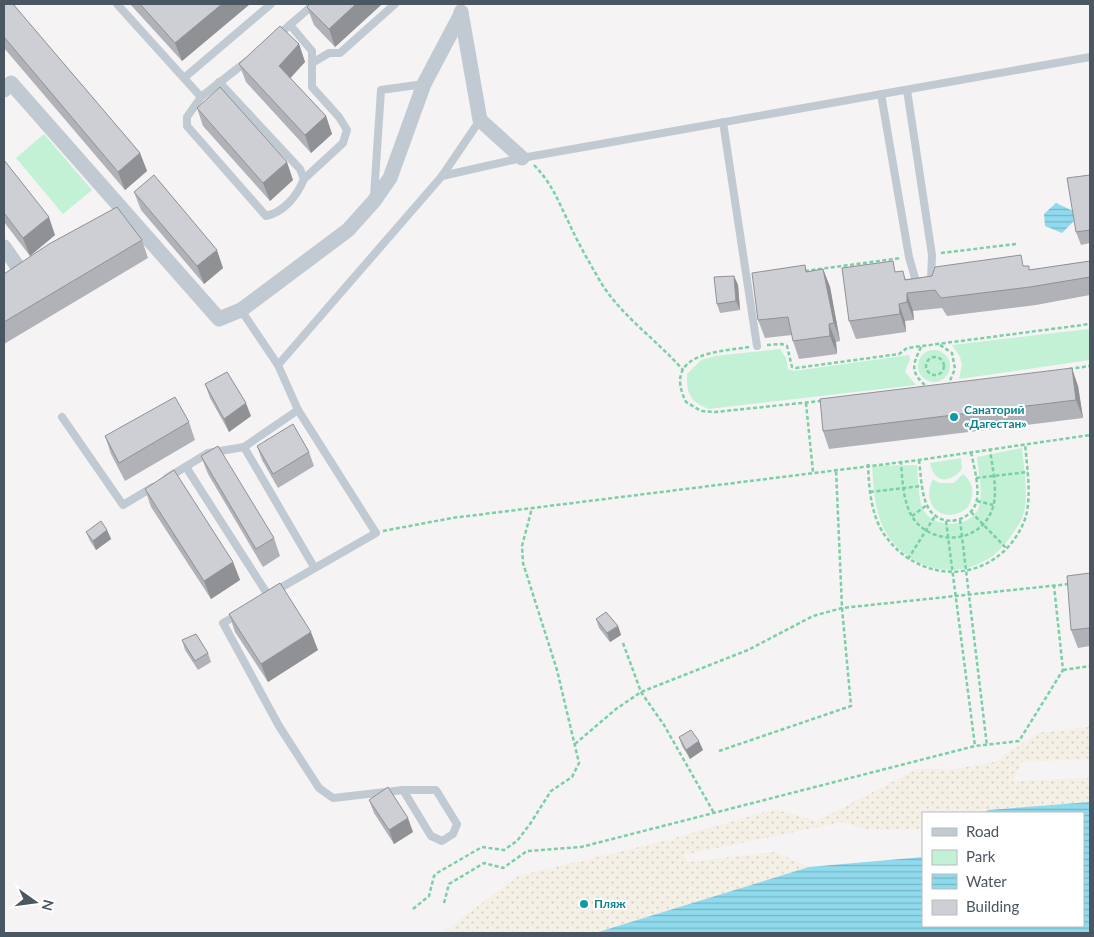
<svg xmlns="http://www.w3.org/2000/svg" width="1094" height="937" viewBox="0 0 1094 937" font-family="Lato,sans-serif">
<defs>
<pattern id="sand-dots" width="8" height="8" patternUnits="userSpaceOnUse" patternTransform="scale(1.25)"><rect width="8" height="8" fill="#f5f0e5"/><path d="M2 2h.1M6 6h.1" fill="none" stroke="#d4d0c7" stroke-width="1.8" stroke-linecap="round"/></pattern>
<pattern id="water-rules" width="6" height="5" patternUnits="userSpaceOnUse" patternTransform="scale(1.25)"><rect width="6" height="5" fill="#90daee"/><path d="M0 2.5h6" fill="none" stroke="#78b4c4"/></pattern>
</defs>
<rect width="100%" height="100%" fill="#f5f3f3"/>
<path fill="url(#sand-dots)" d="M1090,727V759L1022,762L1013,781L1090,778V802L988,810L984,813H923V830H867L843,822L683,855L689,862L775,852L809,867L595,933H442L518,876L664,841L775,809L817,821L917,769H956L994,762L1038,733Z"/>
<g fill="#c3f1d5">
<path d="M44,134L92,190L63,214L16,158Z"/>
<path d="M1089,329L1090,360L959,379L962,365L960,357L952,345Z"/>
<path d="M780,349L786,358L788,369L794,371L909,355L910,359L905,372L916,385L708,409C689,400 687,395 687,374L701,360L715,356Z"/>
<circle cx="934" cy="366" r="16"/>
<path d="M1022,448C1024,469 1029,496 1023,516C1021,522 1016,528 1013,533C984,581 920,582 888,536C874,515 874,489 872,466L917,465C918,478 918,494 922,507C930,528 966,529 977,511C985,497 978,472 977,457Z"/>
<path d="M961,458L962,469C949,483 935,485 930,463Z"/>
<path d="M963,474C974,483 975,494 968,507C946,527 919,506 933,479L939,483H954Z"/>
</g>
<g fill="url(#water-rules)">
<path d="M1056,203L1073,211L1074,221L1062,233L1045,226L1044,214Z"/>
<path d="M1090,802V933H595L809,867L923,857V926H1083V813H984L988,810Z"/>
</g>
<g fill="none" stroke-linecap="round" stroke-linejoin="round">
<g stroke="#7ad0a6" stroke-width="2.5" stroke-dasharray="4 2.5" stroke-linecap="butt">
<path d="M534,165C553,185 557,199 569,223C578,243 589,262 600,281C621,316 656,339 683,370"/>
<path d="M941,253L1016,244"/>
<path d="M805,271L901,258"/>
<path d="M767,345L782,344L787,346L792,367L796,368L899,354L907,348L1090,324"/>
<path d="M940,345L952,353L955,369L949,383"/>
<path d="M749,347C717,352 662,353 686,402L701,411L715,412L821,401"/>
<path d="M921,347C912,366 910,372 927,387"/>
<circle cx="935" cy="366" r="9"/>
<path d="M1069,369L1090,366"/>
<path d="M806,403L813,472"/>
<path d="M919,460C921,475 921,496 929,509C942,529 973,522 977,499C979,484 974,467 971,452"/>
<path d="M901,461C902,478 903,503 913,518C933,547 982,544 993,507C998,489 992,467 990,449"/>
<path d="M868,464C869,489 871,517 886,537C924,588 997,582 1023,524C1033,503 1027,467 1025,444"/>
<path d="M976,478L1028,472"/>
<path d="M870,492L922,486"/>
<path d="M977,501L993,505"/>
<path d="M971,512L1006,548"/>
<path d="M912,516L927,505"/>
<path d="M960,520L987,746"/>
<path d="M946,521L975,746"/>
<path d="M383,531L452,518L919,460L1090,435"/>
<path d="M908,559L935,516"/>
<path d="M623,643L641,692L664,725L714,813"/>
<path d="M1063,670L1090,666"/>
<path d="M575,744L616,709L641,692L748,650L813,616L842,608L1069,584"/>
<path d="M719,751L851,706L842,608L836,469"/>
<path d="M444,903L449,884L484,863L503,868L527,851L581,847L975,746L1019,741L1063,670L1054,586"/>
<path d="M413,909L429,896L434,876L437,873L482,847L504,850L517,841L530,824L551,791L572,777L579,763L557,670L523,563L522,546L532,508"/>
</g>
<g stroke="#c1cad2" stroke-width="8">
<path d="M117,4L201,97L247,61"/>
<path d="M290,25L312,51V87L339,117L347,130L343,143L304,179"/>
<path d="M277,36L314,4"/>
<path d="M312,63L329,53H340L395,4"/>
<path d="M184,78L271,4"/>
<path d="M907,90L932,255L931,283"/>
<path d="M881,94L909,257L917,285"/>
<path d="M201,97L187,117V126L266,216C284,212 297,196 304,179L300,169L219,82"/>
<path d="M723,122L757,346"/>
<path d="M442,176L480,120"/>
<path d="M374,196L381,90L424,84"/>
<path d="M241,310L278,365"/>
<path d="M62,417L123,505L153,487"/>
<path d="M244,447L314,567"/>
<path d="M186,467L268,595"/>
<path d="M167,478L208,453L244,447L298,410"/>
<path d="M275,591L376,533L298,410L278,365L442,176L522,158L1090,57"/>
<path d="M237,615L223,623L279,726L319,788L333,798L403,790L431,836L442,841L453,834L457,824L436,790H403"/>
</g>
<g stroke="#c1cad2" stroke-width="15">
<path d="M461,12L480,120L522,158"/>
<path d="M4,90L11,83L219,319L241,310L348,230L374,201L390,178L424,84L461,14"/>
<path d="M4,247L22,273"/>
</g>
</g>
<g fill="#b0b2b7">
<path d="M4,4L140,153L147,171L125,190L4,48Z"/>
<path d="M130,4H250L182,61Z"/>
<path d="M310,4H382L335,47L314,25L307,7Z"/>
<path d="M299,44L305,62L290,78L326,116L332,134L311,153L246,82L239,64Z"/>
<path d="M197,108L293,180L270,201L203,126Z"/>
<path d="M4,160L55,235L30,256L4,222Z"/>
<path d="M1090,175V243L1081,245L1076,232Z"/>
<path d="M134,192L223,268L204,284L141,210Z"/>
<path d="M142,240L148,258L4,344V274Z"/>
<path d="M1090,261V295L1036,305L947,316L942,308L913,311L914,320L905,321L906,332L856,339L849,321L897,272L906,279L1025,266L1030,270Z"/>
<path d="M823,269L830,287L840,341L836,342L837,354L799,359L793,341L792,335L765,338L758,320L807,272Z"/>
<path d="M734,276L738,285L740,310L720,313L717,304Z"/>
<path d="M205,384L251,416L229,432L210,398Z"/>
<path d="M1078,386L1083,418L829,449L823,431Z"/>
<path d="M189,422L195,440L125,481L111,454L105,436Z"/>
<path d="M257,446L309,452L314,466L278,488L262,460Z"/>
<path d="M201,456L274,538L280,556L263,567L208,474Z"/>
<path d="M145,489L233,562L240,580L211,599L151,507Z"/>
<path d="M107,530L111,539L96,550L90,541L86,532Z"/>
<path d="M1090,573V646L1078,648L1071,630Z"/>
<path d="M229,614L318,650L268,682L235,632Z"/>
<path d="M596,619L618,626L621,635L610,642L599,628Z"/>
<path d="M182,640L208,653L211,662L198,670L185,650Z"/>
<path d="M679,737L703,750L690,759L682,746Z"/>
<path d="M369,800L413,832L394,844L374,813Z"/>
</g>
<g fill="#909195">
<path d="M222,4H250L182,61L175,43Z"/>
<path d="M356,4H382L335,47L329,29Z"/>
<path d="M299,44L305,62L285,84L279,66Z"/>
<path d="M326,116L332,134L311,153L305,135Z"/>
<path d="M140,153L147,171L125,190L118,172Z"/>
<path d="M287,162L293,180L270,201L263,183Z"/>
<path d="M49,217L55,235L30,256L23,238Z"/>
<path d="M217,250L223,268L204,284L197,266Z"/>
<path d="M823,269L830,287L840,341L834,323Z"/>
<path d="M734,276L738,285L740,310L736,301Z"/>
<path d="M907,293L913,311L914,320L907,302Z"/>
<path d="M899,304L905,321L906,332L900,314Z"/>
<path d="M829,324L836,342L837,354L830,336Z"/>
<path d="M1072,368L1078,386L1083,418L1076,400Z"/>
<path d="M246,403L251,416L229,432L224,419Z"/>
<path d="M107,530L111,539L96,550L93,541Z"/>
<path d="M233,562L240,580L211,599L204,581Z"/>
<path d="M618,626L621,635L610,642L607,633Z"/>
<path d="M311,632L318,650L268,682L261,664Z"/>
<path d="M699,741L703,750L690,759L686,750Z"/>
<path d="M408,818L413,832L394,844L389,830Z"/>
</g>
<g fill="#cdcfd5" stroke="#909195">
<path d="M4,4H13L140,153L118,172L4,37Z"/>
<path d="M140,4H222L175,43Z"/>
<path d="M310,4H356L329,29L307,7Z"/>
<path d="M280,26L299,44L279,66L326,116L305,135L239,64Z"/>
<path d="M220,87L287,162L263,183L197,108Z"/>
<path d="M4,160L49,217L23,238L4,213Z"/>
<path d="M154,175L217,250L197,266L134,192Z"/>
<path d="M1090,175V230L1076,232L1067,178Z"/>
<path d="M117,207L142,240L4,322V274L49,244Z"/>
<path d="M1021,255L1023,266H1029V270L1090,261V277L1030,287L941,298L935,290L907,293V302L899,304L900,314L849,321L842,268L893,261L895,272L903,271L905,280L932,276L935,267Z"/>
<path d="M805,265L806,272L823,269L834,323L829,324L830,336L793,341L788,317L758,320L752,273Z"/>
<path d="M734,276L736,301L717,304L714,277Z"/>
<path d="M1072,368L1076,400L823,431L820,399Z"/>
<path d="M227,372L246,403L224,419L205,384Z"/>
<path d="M175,397L189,422L119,463L105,436Z"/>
<path d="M293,424L309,452L273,474L257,446Z"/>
<path d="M218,446L274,538L256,549L201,456Z"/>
<path d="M174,470L233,562L204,581L145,489Z"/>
<path d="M101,521L107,530L93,541L86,532Z"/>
<path d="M1090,573V628L1071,630L1067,576Z"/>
<path d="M280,583L311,632L261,664L229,614Z"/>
<path d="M606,612L618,626L607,633L596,619Z"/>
<path d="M196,634L208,653L195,661L182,640Z"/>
<path d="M691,730L699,741L686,750L679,737Z"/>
<path d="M388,787L408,818L389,830L369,800Z"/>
</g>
<g fill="#0f9aa8" stroke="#fff" stroke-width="2">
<circle cx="954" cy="417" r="5"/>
<circle cx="584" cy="904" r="5"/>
</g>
<g text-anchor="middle" stroke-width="4" stroke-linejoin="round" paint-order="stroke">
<g font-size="12" font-weight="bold" fill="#0d838f" stroke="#fff" text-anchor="start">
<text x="964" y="414">Санаторий<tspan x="964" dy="14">«Дагестан»</tspan></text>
<text x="594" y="908">Пляж</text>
</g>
</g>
<rect width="1094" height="937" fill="none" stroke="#4a5661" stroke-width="10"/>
<rect x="922" y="812" width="162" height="115" fill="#ffffff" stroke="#b7bbc0"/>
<rect x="932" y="828" width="25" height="8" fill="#c1cad2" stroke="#b7bbc0"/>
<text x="966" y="837" font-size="15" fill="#4a5661">Road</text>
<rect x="932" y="850" width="25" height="15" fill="#c3f1d5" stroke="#b7bbc0"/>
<text x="966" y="862" font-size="15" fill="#4a5661">Park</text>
<rect x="932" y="874" width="25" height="15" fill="url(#water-rules)" stroke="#b7bbc0"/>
<text x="966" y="887" font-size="15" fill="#4a5661">Water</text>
<rect x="932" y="900" width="25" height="15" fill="#cdcfd5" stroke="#b7bbc0"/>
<text x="966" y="912" font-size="15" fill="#4a5661">Building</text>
<g transform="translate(35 902) rotate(104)" stroke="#ffffff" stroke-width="4" paint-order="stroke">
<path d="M0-4L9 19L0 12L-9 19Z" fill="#4a5661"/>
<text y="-8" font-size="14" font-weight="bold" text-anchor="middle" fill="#4a5661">N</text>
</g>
</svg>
